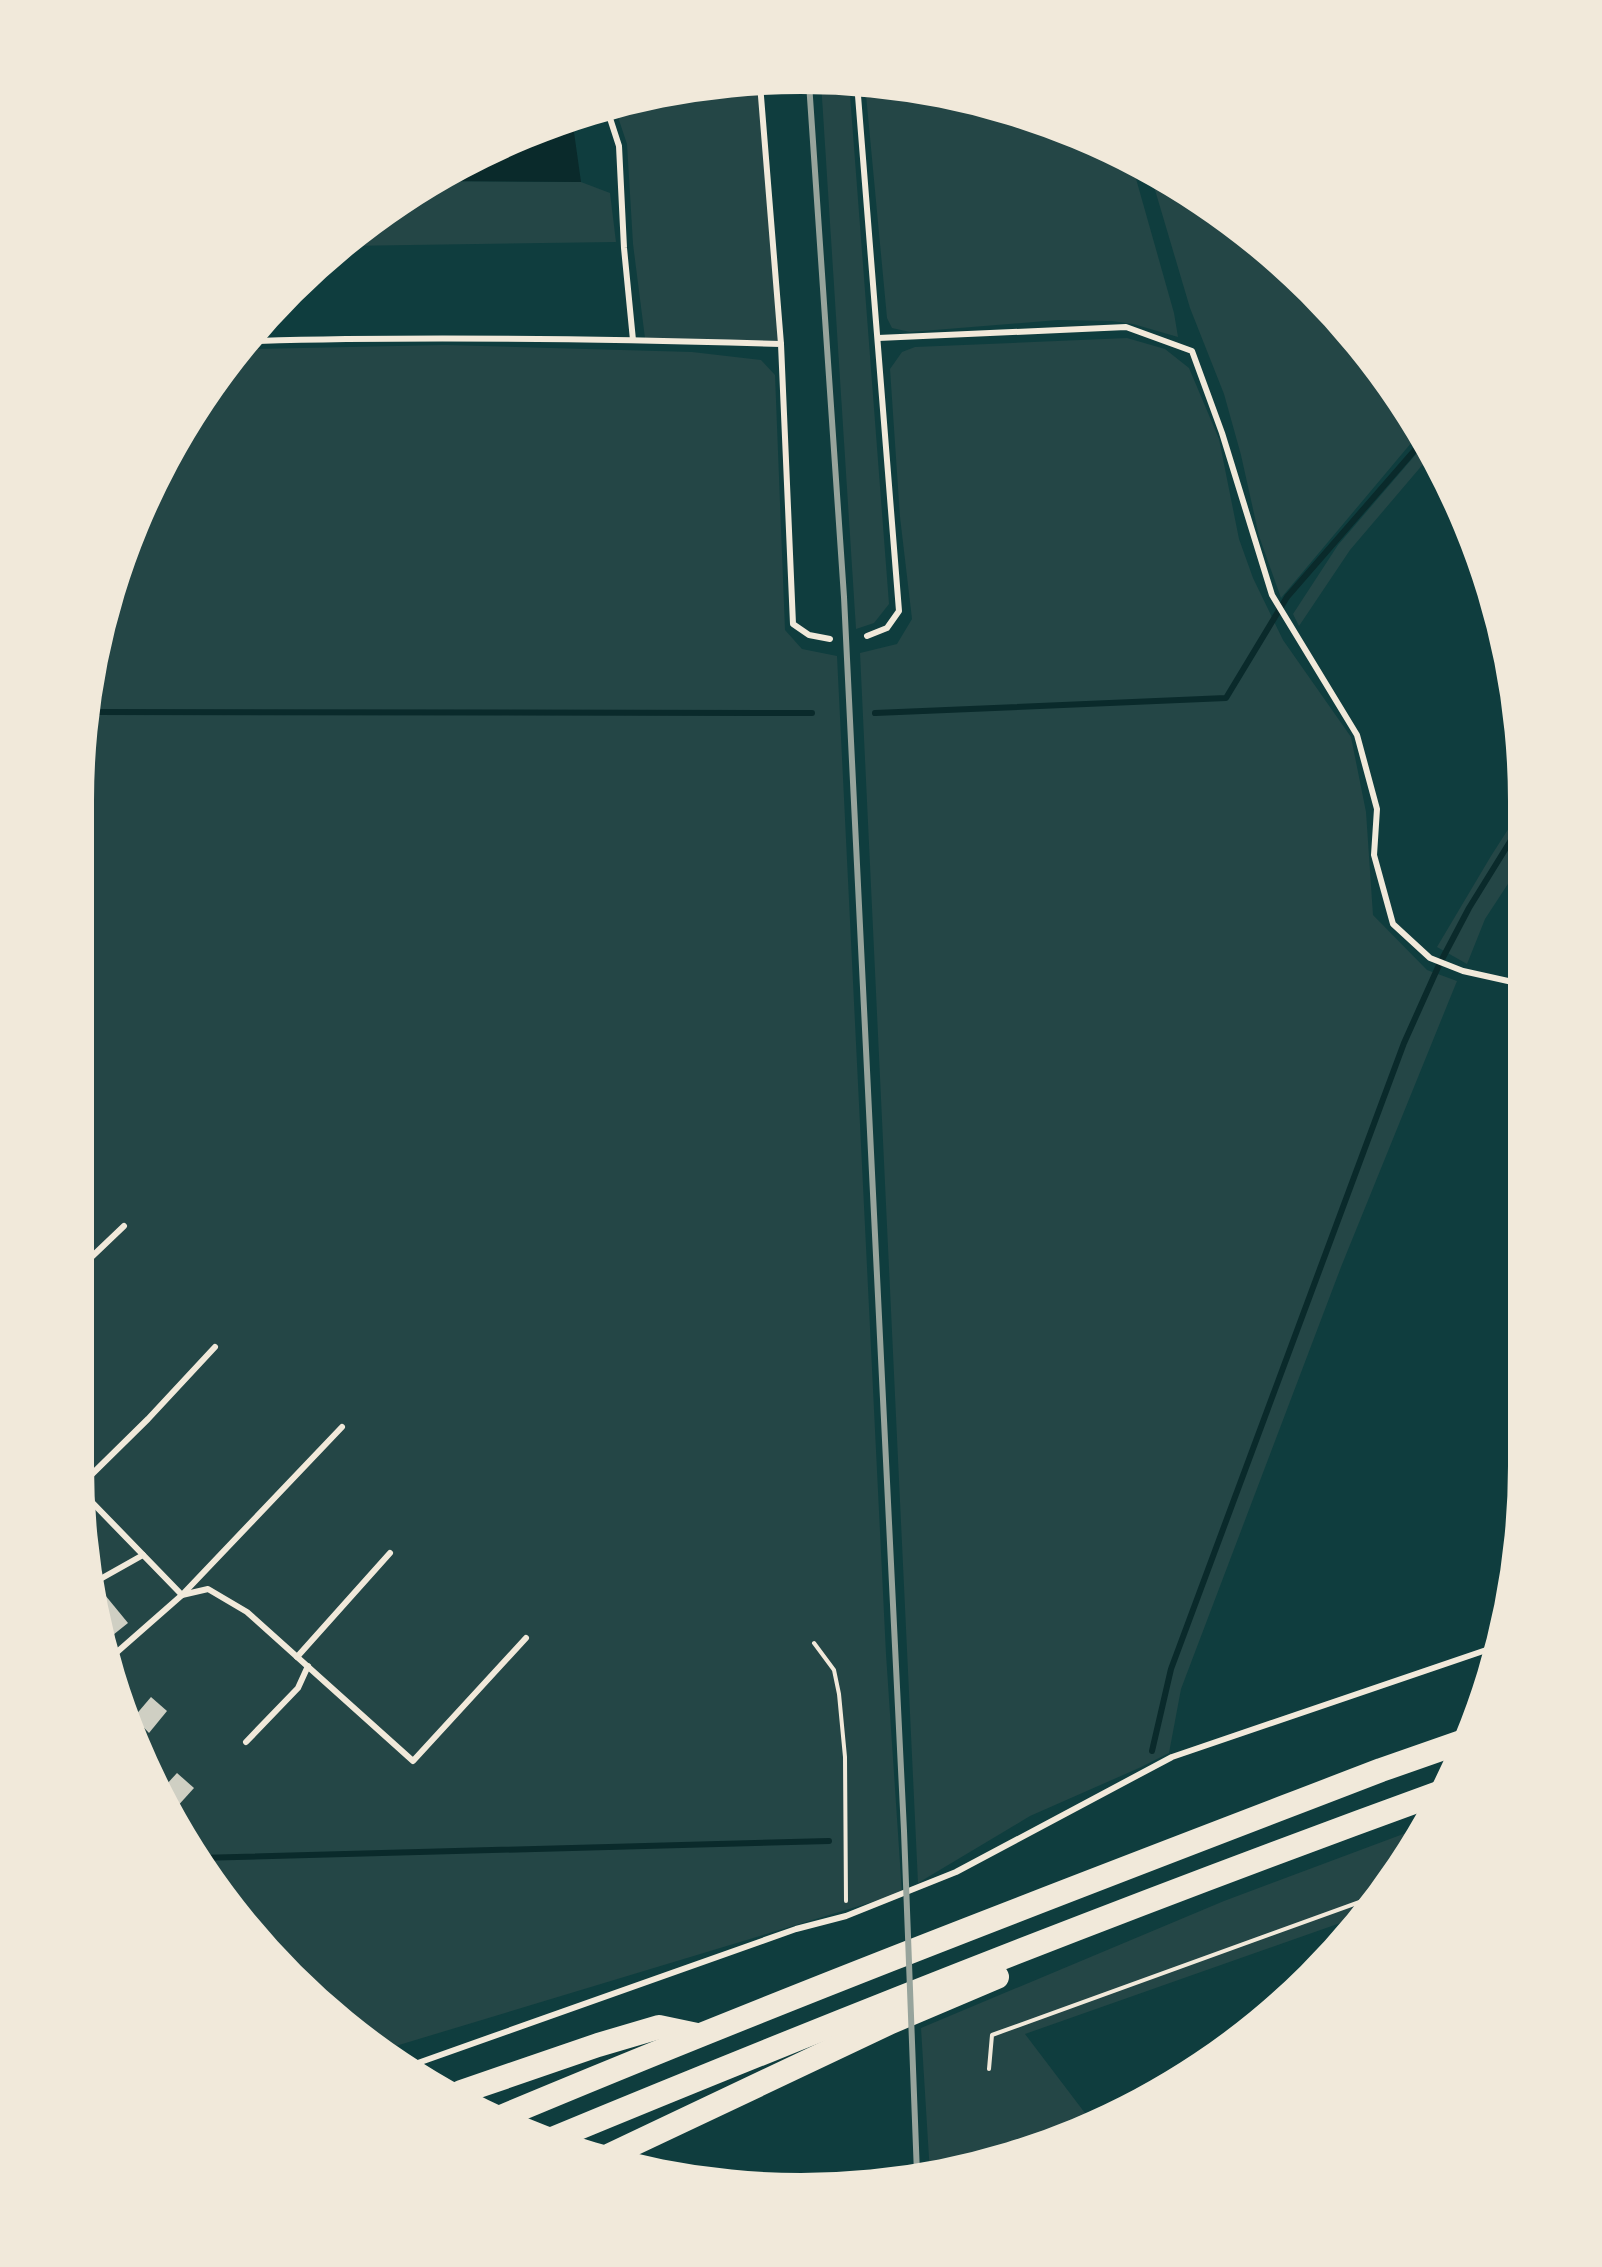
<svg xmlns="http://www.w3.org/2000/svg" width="1602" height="2267" viewBox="0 0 1602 2267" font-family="'Source Serif 4',serif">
<rect width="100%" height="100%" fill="#0f3d3e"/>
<g fill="#244646">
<path d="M821,82H849L889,604L874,623L856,629Z"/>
<path d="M760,84L781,344L645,338L633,244L627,144L615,108L706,86Z"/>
<path d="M865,84L987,104L1119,154L1131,161L1174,313L1178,337L1133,324L1112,321L1058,320L910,332L892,328L887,318Z"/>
<path d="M1150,173L1240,229L1343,325L1417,436L1281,598L1259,536L1241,455L1224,394L1190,308Z"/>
<path d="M434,181L581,182L610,193L616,242L344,246Z"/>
<path d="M1127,338L1165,349L1189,368L1219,439L1239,539L1253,578L1283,640L1351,737L1366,812L1373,915L1427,970L1457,981L1341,1267L1181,1689L1169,1753L1139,1768L1030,1816L918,1883L860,653L897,644L912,619L900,517L890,369L902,352L915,347Z"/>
<path d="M445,345L692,352L761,360L775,375L785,630L802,649L837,656L886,1654L902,1893L389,2048L326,2008L201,1866L105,1653L80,1466V801L94,660L177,440L251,349Z"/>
<path d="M1423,446L1430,456L1350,550L1299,626L1293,614L1338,545Z"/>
<path d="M1516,817L1517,870L1485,919L1467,964L1437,947L1491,856Z"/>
<path d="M1422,1827L1373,1905L1363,1915L1025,2034L1088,2117L1095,2121L941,2173L930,2174L921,2028L1224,1901Z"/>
</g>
<path fill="#0a2a2b" d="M572,118L581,182L434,181L440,177Z"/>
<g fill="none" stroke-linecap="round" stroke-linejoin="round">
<g stroke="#0a2a2b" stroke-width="6">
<path d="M89,712L812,713"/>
<path d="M875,713L1226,698L1287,597L1421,443"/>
<path d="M1152,1751L1171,1669L1404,1043L1439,965L1469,908L1516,832"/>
<path d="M198,1858L829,1841"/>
</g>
</g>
<g fill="#cfcfc3">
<path d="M105,1595L128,1623L103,1643L98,1601Z"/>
<path d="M151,1697L167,1711L149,1733L134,1717Z"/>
<path d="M177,1773L194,1788L175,1809L165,1786Z"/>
</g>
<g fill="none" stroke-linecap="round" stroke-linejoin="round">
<g stroke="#f1e9da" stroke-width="4">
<path d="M814,1643L834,1670L839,1694L845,1757L846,1901"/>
<path d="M989,2069L992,2035L1379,1895"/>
</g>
<g stroke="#f1e9da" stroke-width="6">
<path d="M857,83L899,611L887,628L867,636"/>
<path d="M760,84L781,344"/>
<path d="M607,109L619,146L624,248L633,340"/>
<path d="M878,338L1126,327L1192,351L1222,433L1272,595L1357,735L1377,809L1374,855L1393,924L1430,958L1463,971L1517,983"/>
<path d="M258,341C433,336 607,339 781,344L793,624L809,635L830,639"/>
<path d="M80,1268L124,1226"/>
<path d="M82,1484L148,1419L215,1347"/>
<path d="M84,1494L182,1595L342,1427"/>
<path d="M95,1582L143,1555"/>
<path d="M297,1657L390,1553"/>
<path d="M108,1660L182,1595L208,1589L247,1612L413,1761L526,1638"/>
<path d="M246,1742L298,1688L308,1666"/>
<path d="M415,2064L796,1929L846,1916L956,1872L1172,1757L1498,1646"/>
</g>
<g stroke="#f1e9da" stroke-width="24">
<path d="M461,2092L598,2045L659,2027L697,2035"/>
<path d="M501,2117C792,1995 1087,1883 1381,1770L1464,1741"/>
<path d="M552,2139C847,2017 1144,1900 1444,1791"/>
<path d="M610,2155L891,2022L997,1977"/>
</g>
<path stroke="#97a49c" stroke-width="6" d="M809,83L844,597L904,1831L917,2174"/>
</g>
<path d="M0 0H1602V2267H0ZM801 94H801A707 707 0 0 1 1508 801V1466A707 707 0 0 1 801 2173H801A707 707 0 0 1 94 1466V801A707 707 0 0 1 801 94Z" fill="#f1e9da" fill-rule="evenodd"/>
</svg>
